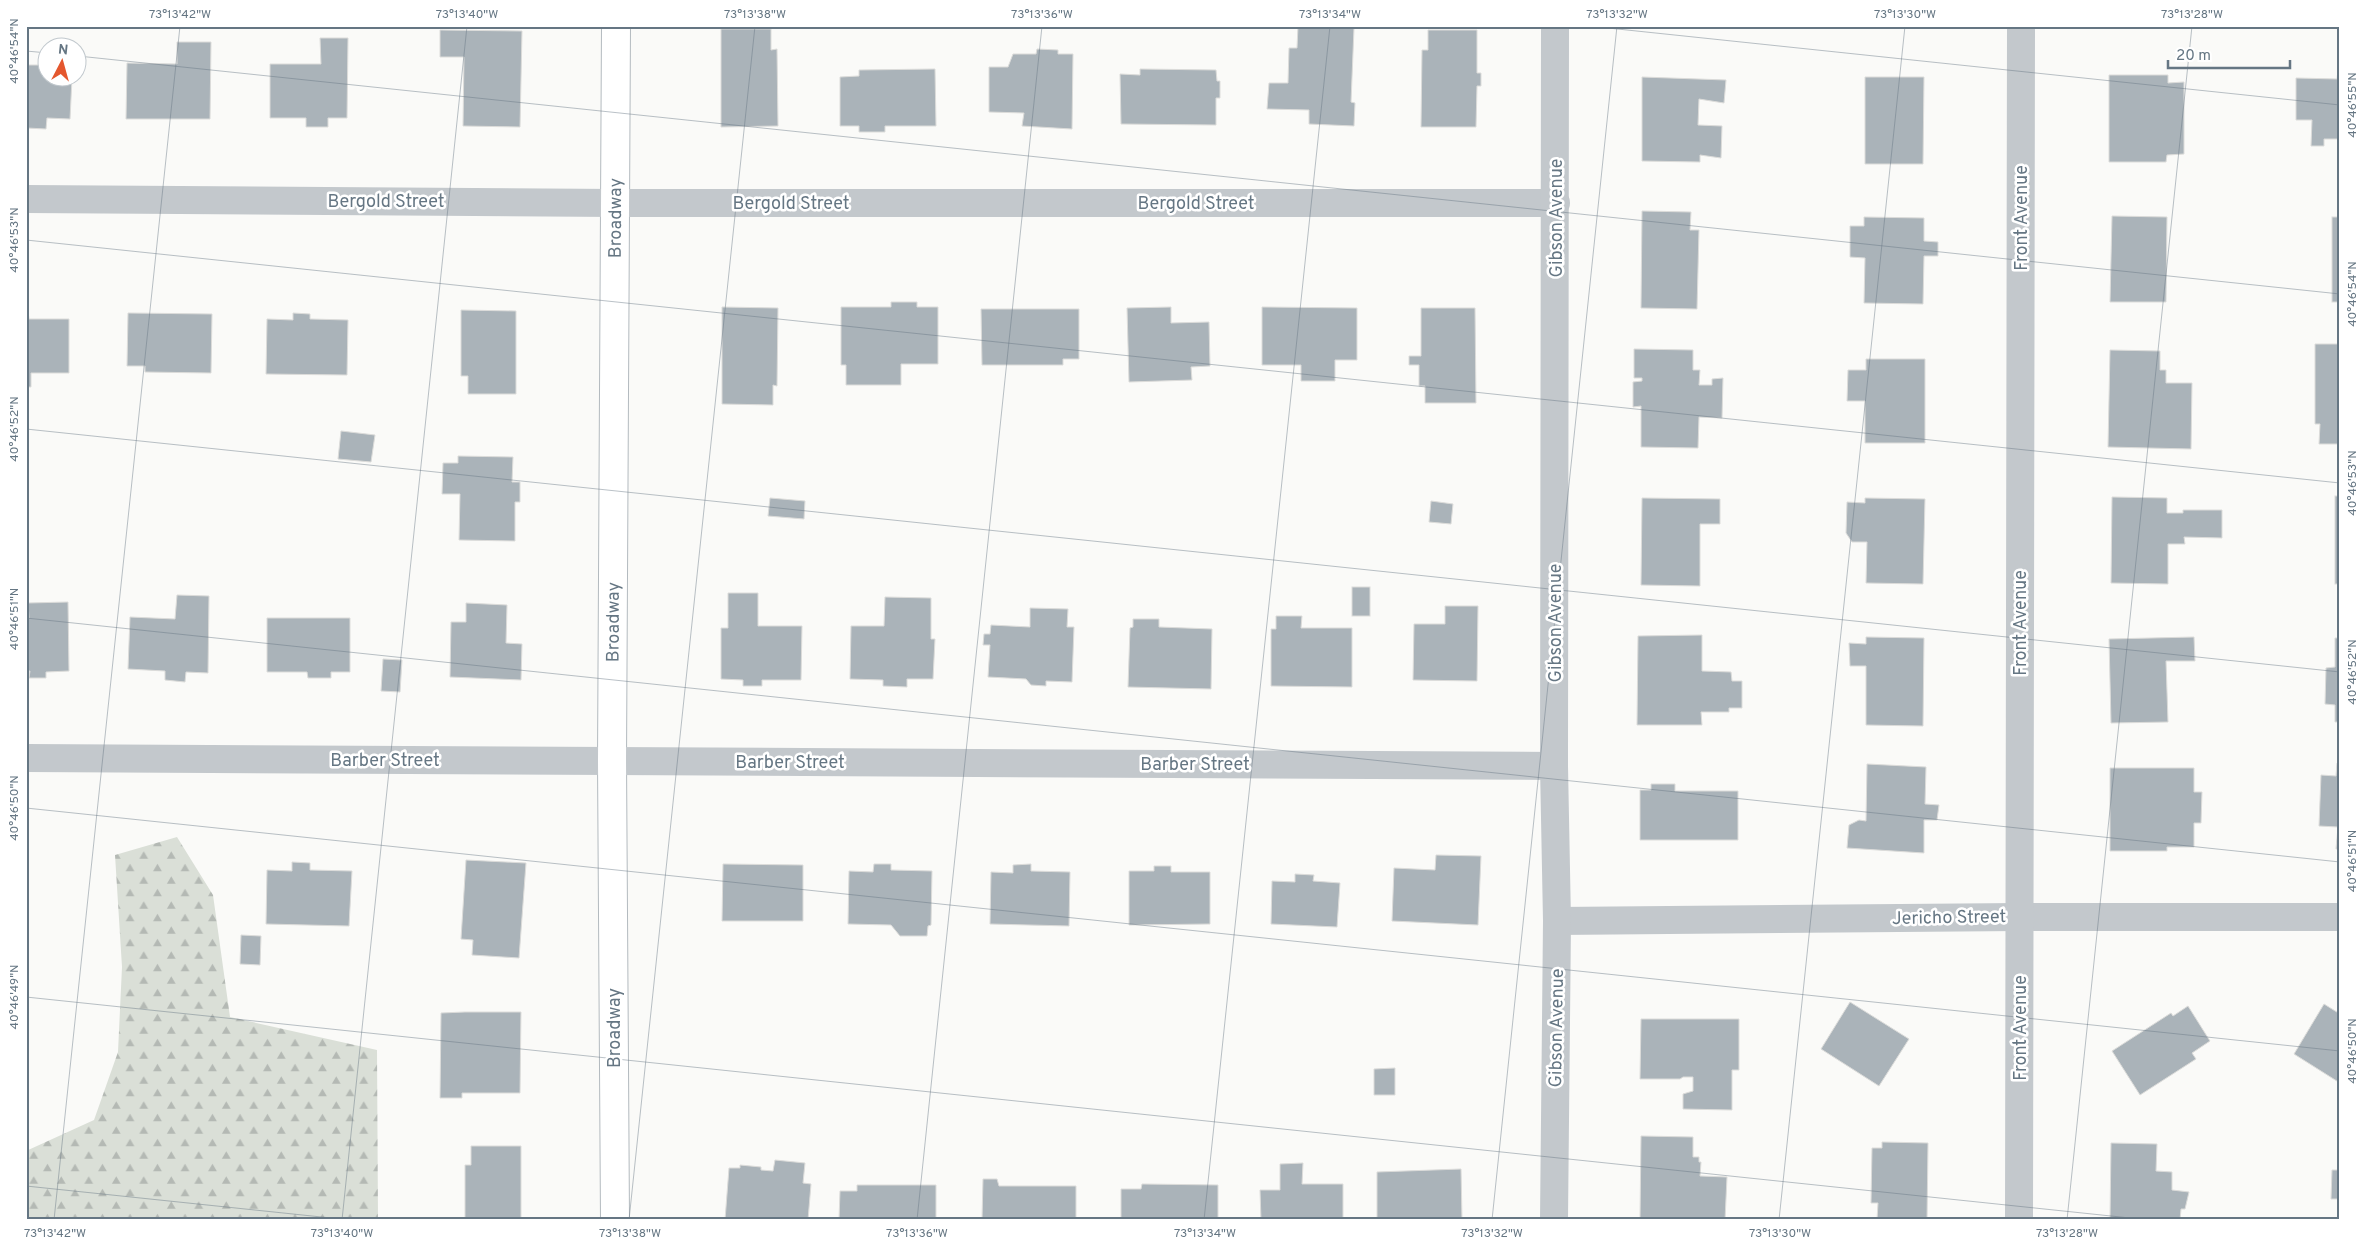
<svg xmlns="http://www.w3.org/2000/svg" width="2366" height="1246" viewBox="0 0 2366 1246" font-family="Overpass,sans-serif">
<defs>
<pattern id="forest-firs" width="22" height="20" patternUnits="userSpaceOnUse" patternTransform="scale(1.25)"><rect width="22" height="20" fill="#dadfd7"/><path d="M5 1l3.5 6h-7zM16 11l3.5 6h-7z" fill="#b4b9b4"/></pattern>
</defs>
<rect width="100%" height="100%" fill="#fafaf8"/>
<path fill="url(#forest-firs)" d="M177,837L213,895L230,1017L377,1050L378,1220H26V1151L94,1120L118,1052L122,967L115,855Z"/>
<g fill="#aab3b9" stroke="#dcdcda">
<path d="M1298,26L1354,28L1351,102L1355,103L1354,126L1309,124V110L1267,109L1269,83H1288L1289,48H1297Z"/>
<path d="M721,29H771V50L777,49L778,126L721,127Z"/>
<path d="M440,30L522,31L520,127L463,126L464,57H440Z"/>
<path d="M1428,30H1477V73H1481V86H1477L1476,127H1421L1422,50H1428Z"/>
<path d="M320,38H348L347,118H328V127H306V118H270V64H321Z"/>
<path d="M177,42H211L210,119H126L127,63L177,64Z"/>
<path d="M1037,49L1058,50V54H1073L1072,129L1022,126L1024,113L989,112V67H1008L1013,54H1036Z"/>
<path d="M40,56L48,57V78H72L70,119L47,118L46,129L27,128L26,65H40Z"/>
<path d="M935,69L936,126H885V132H859V126H840V77L859,76V70Z"/>
<path d="M1140,69L1216,70L1217,81H1220V98H1216V125L1121,124L1120,74L1140,75Z"/>
<path d="M2338,70L2340,71V149H2338V139H2324V146H2311L2312,120H2296V78L2337,79Z"/>
<path d="M2109,75H2168V83L2184,82V154L2167,155L2166,162H2109Z"/>
<path d="M1642,77L1726,80L1724,103L1699,99L1698,125L1722,126L1721,158L1700,155V162L1642,161Z"/>
<path d="M1865,77H1924L1923,164H1865Z"/>
<path d="M1642,211L1691,212L1690,230H1699L1697,309L1641,308Z"/>
<path d="M2112,216L2167,217L2166,302H2110Z"/>
<path d="M1864,217L1924,218V241L1938,242V256H1924L1923,304L1864,303L1865,258L1850,257V226H1864Z"/>
<rect x="2332" y="217" width="8" height="85"/>
<path d="M891,302H917V307H938V364H901V385H846V365H841V307H891Z"/>
<path d="M722,307L778,308L777,386L773,385V405L722,404Z"/>
<path d="M1171,307V323L1209,322L1210,366L1191,367L1192,380L1129,382L1127,308Z"/>
<path d="M1262,307L1357,308V360H1335V381H1301V365H1262Z"/>
<path d="M1421,308H1475L1476,403H1425V386H1419V365H1409V356H1421Z"/>
<path d="M981,309H1079V359H1063V365H982Z"/>
<path d="M461,310L516,311V394H468V376H461Z"/>
<path d="M26,312H28L29,319H69V373H31V387H26Z"/>
<path d="M128,313L212,314L211,373L145,372V366H127Z"/>
<path d="M293,313L310,314V319L348,320L347,375L266,374L267,319L293,320Z"/>
<path d="M2315,344H2340V444H2319L2320,424H2315Z"/>
<path d="M1634,349L1693,350V370H1700L1699,385H1712V379L1723,378L1722,418L1699,417L1698,448L1641,447V406L1633,407V382L1642,381V378H1634Z"/>
<path d="M2110,350L2160,351V370H2166V383H2192L2191,449L2108,447Z"/>
<path d="M1866,359H1925V443H1865V401H1847L1848,370H1866Z"/>
<path d="M341,431L375,435L371,462L338,459Z"/>
<path d="M458,456L513,457L512,482H520V502H515V541L459,540L460,494H442L443,463H458Z"/>
<rect x="2335" y="496" width="5" height="88"/>
<path d="M2112,497L2167,498V513H2183V510H2222V538L2184,537L2185,544H2168V584L2111,583Z"/>
<path d="M770,498L805,501L804,519L768,516Z"/>
<path d="M1642,498L1720,499V524H1700V586L1641,585Z"/>
<path d="M1865,498L1925,499L1923,584L1866,583L1867,542H1852L1846,533L1847,502L1865,503Z"/>
<path d="M1431,501L1453,504L1451,524L1429,522Z"/>
<rect x="1352" y="587" width="18" height="29"/>
<path d="M728,593H758V626H802L801,680H762V686H743V680L721,679V628H728Z"/>
<path d="M177,595L209,596L208,673L186,672L185,682L165,680V671L128,669L130,617L175,619Z"/>
<path d="M885,597L931,598V639H935L933,679H907V687L883,686V680L850,679L851,626H884Z"/>
<path d="M68,602L69,671L46,672V678H29L30,671H26V618H29L28,603Z"/>
<path d="M466,603L507,605L506,643L522,644L521,680L450,677L451,622H466Z"/>
<path d="M1445,606H1478L1477,681L1413,680L1414,624H1445Z"/>
<path d="M1030,608L1068,609L1067,627H1074L1072,682L1046,681V686L1031,685L1026,679L988,677L990,645H983L984,634H990L991,625L1030,627Z"/>
<path d="M1276,616H1302L1301,628H1352V687L1271,686V629H1276Z"/>
<path d="M267,618H350V672H331V678H308L307,672H267Z"/>
<path d="M1133,619H1159V627L1212,629L1211,689L1128,687L1130,628L1133,627Z"/>
<path d="M1702,635V671L1731,672L1732,681H1742V708H1729V712H1701L1702,725H1637L1638,636Z"/>
<path d="M1866,637L1924,638L1923,726L1866,725V666H1850L1849,643L1866,644Z"/>
<path d="M2194,637L2195,661H2166L2168,722L2111,723L2109,639Z"/>
<path d="M2335,638H2340V722H2335V705L2325,704L2326,668L2335,667Z"/>
<path d="M383,659L402,660L400,692L381,691Z"/>
<path d="M2337,763L2340,764V849H2336L2338,827L2319,826L2321,775L2336,776Z"/>
<path d="M1867,764L1926,767L1925,804L1939,805L1937,820H1924V853L1847,848L1849,825L1859,820L1866,821Z"/>
<path d="M2110,768H2194V792H2202L2201,823H2194V847H2167V851H2110Z"/>
<path d="M1651,784H1675V791H1738V840H1640V790H1651Z"/>
<path d="M1436,855L1481,856L1478,925L1392,921L1394,868L1435,870Z"/>
<path d="M466,860L526,863L519,958L472,955L473,940L461,939Z"/>
<path d="M292,862L310,863V870L352,871L349,926L266,924L267,870L292,871Z"/>
<path d="M723,864L803,865V921H722Z"/>
<path d="M874,864H891V870L932,871L931,925L928,926L927,936H900L891,925L848,924L849,871L873,872Z"/>
<path d="M1031,864V871L1070,872L1069,926L990,924L991,872L1013,873V865Z"/>
<path d="M1154,866H1171V872H1210V924L1129,925V871H1154Z"/>
<path d="M1295,874L1314,875L1313,881L1340,883L1337,927L1271,924L1272,881L1295,882Z"/>
<path d="M241,935L261,936L260,965L240,964Z"/>
<path d="M1850,1002L1909,1039L1879,1086L1821,1049Z"/>
<path d="M2324,1004L2340,1014V1083L2294,1054Z"/>
<path d="M2188,1006L2210,1041L2192,1053L2196,1059L2140,1095L2112,1051L2171,1013L2173,1016Z"/>
<path d="M465,1012H521L520,1093H462V1098H440L441,1013Z"/>
<path d="M1641,1019H1739V1070H1732V1110L1683,1109V1094L1693,1091V1077H1683L1680,1079H1640Z"/>
<path d="M1395,1068V1095H1374V1069Z"/>
<path d="M1641,1136L1693,1137V1157H1699V1162H1701L1700,1176L1727,1177L1725,1220H1640Z"/>
<path d="M1882,1142L1928,1143L1927,1220H1877L1878,1203H1871L1872,1148H1882Z"/>
<path d="M2111,1143L2157,1144L2156,1171L2172,1172V1190L2189,1192L2185,1209H2181L2180,1220H2110Z"/>
<path d="M471,1146H521V1220H465V1165H471Z"/>
<path d="M2340,1158V1213H2339L2340,1199H2331L2332,1170H2339Z"/>
<path d="M775,1160L805,1163L803,1183L811,1184L808,1220H725L729,1168H740V1165L761,1167V1170L773,1171Z"/>
<path d="M1303,1163L1302,1184H1343V1220H1261L1260,1190H1280V1164Z"/>
<path d="M1461,1169L1462,1220H1377V1172Z"/>
<path d="M983,1179H997L999,1186H1076V1220H982Z"/>
<path d="M1142,1184L1218,1185V1220H1121V1189H1141Z"/>
<path d="M857,1185H936V1220H839L840,1191H857Z"/>
</g>
<g fill="none" stroke-linecap="round" stroke-linejoin="round">
<defs>
<g id="secondary">
<path id="s1" d="M615,1220L612,761L616,26"/>
</g>
</defs>
<use href="#secondary" stroke="#b3babf" stroke-width="30"/>
<g stroke="#c3c8cc" stroke-width="28">
<path d="M26,199L616,203H1556"/>
<path d="M26,758L1554,766"/>
<path d="M1557,921L2020,917H2340"/>
<path d="M1554,1220L1557,921L1554,766L1555,26"/>
<path d="M2019,1220L2021,26"/>
</g>
<use href="#secondary" stroke="#fff" stroke-width="28"/>
</g>
<path fill="none" stroke="#657683" stroke-width="1" stroke-opacity="0.45" d="M1589,26L2340,105M26,51L48,53M78,56L2340,294M26,240L2340,483M26,429L2340,672M26,618L2340,862M26,808L2340,1051M26,997L2149,1220M26,1186L350,1220M54,1220L180,26M342,1220L467,26M629,1220L755,26M917,1220L1042,26M1204,1220L1330,26M1492,1220L1617,26M1779,1220L1905,26M2067,1220L2192,26"/>
<g text-anchor="middle" stroke-width="5" stroke-linejoin="round" paint-order="stroke">
<g font-size="18" fill="#657683" stroke="#fff">
<text x="386" y="207">Bergold Street</text>
<text x="791" y="209">Bergold Street</text>
<text x="1196" y="209">Bergold Street</text>
<text dy="6" stroke="none"><textPath href="#s1" startOffset="1002">Broadway</textPath></text>
<text transform="translate(1556 218) rotate(-90)" y="6">Gibson Avenue</text>
<text transform="translate(2021 218) rotate(-90)" y="6">Front Avenue</text>
<text dy="6" stroke="none"><textPath href="#s1" startOffset="598">Broadway</textPath></text>
<text transform="translate(1555 623) rotate(-90)" y="6">Gibson Avenue</text>
<text transform="translate(2020 623) rotate(-90)" y="6">Front Avenue</text>
<text x="385" y="766">Barber Street</text>
<text x="790" y="768">Barber Street</text>
<text x="1195" y="770">Barber Street</text>
<text transform="translate(1949 917) rotate(-1)" y="6">Jericho Street</text>
<text transform="translate(614 1028) rotate(-90)" y="6">Broadway</text>
<text transform="translate(1556 1028) rotate(-89)" y="6">Gibson Avenue</text>
<text transform="translate(2020 1028) rotate(-90)" y="6">Front Avenue</text>
</g>
</g>
<rect width="2366" height="1246" fill="none" stroke="#ffffff" stroke-width="55"/>
<g transform="translate(62 62) rotate(6)"><circle r="24" fill="#ffffff" stroke="#c1c8cd"/>
<path d="M0-4L9 19L0 12L-9 19Z" fill="#e4572e"/>
<text y="-8" font-size="14" font-weight="bold" text-anchor="middle" fill="#657683">N</text>
</g>
<path d="M2168 60v8h122v-8" fill="none" stroke="#657683" stroke-width="2.5"/>
<text x="2176" y="60" font-size="15" fill="#657683" stroke="#ffffff" stroke-width="4" paint-order="stroke">20 m</text>
<rect x="28" y="28" width="2310" height="1190" fill="none" stroke="#657683" stroke-width="2"/>
<g font-size="12" text-anchor="middle" fill="#657683">
<text x="180" y="18">73°13'42"W</text>
<text x="467" y="18">73°13'40"W</text>
<text x="755" y="18">73°13'38"W</text>
<text x="1042" y="18">73°13'36"W</text>
<text x="1330" y="18">73°13'34"W</text>
<text x="1617" y="18">73°13'32"W</text>
<text x="1905" y="18">73°13'30"W</text>
<text x="2192" y="18">73°13'28"W</text>
<text transform="translate(14 51) rotate(-90)" y="4">40°46'54"N</text>
<text transform="translate(2352 105) rotate(-90)" y="4">40°46'55"N</text>
<text transform="translate(14 240) rotate(-90)" y="4">40°46'53"N</text>
<text transform="translate(2352 294) rotate(-90)" y="4">40°46'54"N</text>
<text transform="translate(14 429) rotate(-90)" y="4">40°46'52"N</text>
<text transform="translate(2352 483) rotate(-90)" y="4">40°46'53"N</text>
<text transform="translate(14 619) rotate(-90)" y="4">40°46'51"N</text>
<text transform="translate(2352 672) rotate(-90)" y="4">40°46'52"N</text>
<text transform="translate(14 808) rotate(-90)" y="4">40°46'50"N</text>
<text transform="translate(2352 861) rotate(-90)" y="4">40°46'51"N</text>
<text transform="translate(14 997) rotate(-90)" y="4">40°46'49"N</text>
<text transform="translate(2352 1051) rotate(-90)" y="4">40°46'50"N</text>
<text x="55" y="1237">73°13'42"W</text>
<text x="342" y="1237">73°13'40"W</text>
<text x="630" y="1237">73°13'38"W</text>
<text x="917" y="1237">73°13'36"W</text>
<text x="1205" y="1237">73°13'34"W</text>
<text x="1492" y="1237">73°13'32"W</text>
<text x="1780" y="1237">73°13'30"W</text>
<text x="2067" y="1237">73°13'28"W</text>
</g>
</svg>
